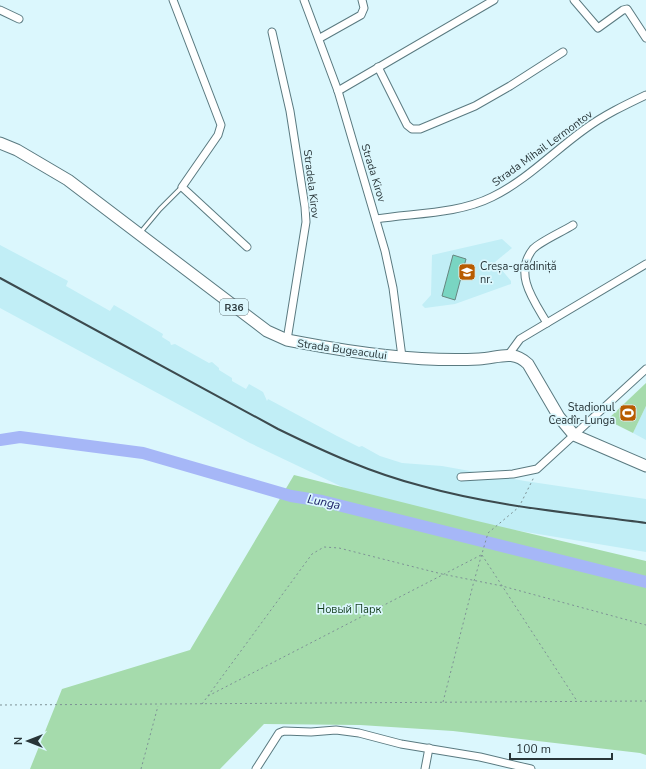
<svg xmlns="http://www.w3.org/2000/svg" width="646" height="769" viewBox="0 0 646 769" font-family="'Nunito Sans',sans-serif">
<rect width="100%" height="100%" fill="#dbf7fd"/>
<g fill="#c1eef6">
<path d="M502,239L512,248L495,262L511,281V284L455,304L425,308L422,305L431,295L432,255Z"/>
<path d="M0,245L68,281L66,286L110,311L114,305L126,312L163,334L162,337L170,342L171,345L175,344L209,363L212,362L219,368V370L232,378V381L246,389L249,384L263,392L267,401L268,399L337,436L359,447L362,446L380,456L402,463L442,466L525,481L646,499V552L449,519L357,494L250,443L0,308Z"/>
<path d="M646,406V440L633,433Z"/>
</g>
<g fill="#a5dbac">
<path d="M646,383V406L633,433L607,420Z"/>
<path d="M294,475L473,520L646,561V755L640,753L453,731L360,725L264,724L220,769H30L62,689L190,650Z"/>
</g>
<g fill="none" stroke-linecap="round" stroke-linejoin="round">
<path stroke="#a6b7f7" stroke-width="12" d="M0,440L20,437L143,453L291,496L322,501L646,582"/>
</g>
<path fill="#79d5c2" stroke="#66867f" d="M453,255L466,259L455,300L442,296Z"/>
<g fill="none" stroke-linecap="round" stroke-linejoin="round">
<defs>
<path id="service" d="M140,233L160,209L182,187"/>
<g id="minor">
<path d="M173,0L221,125L218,135L182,187L247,247"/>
<path d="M304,0L338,91L385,251L393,288L402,357"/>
<path d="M574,0L598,28L623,10L627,9L646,38"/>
<path d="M0,10L19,19"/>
<path d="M272,32L290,111L305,207L306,222L287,340"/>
<path d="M320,38L361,15L364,8L362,0"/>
<path d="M378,67L407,125L412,129H420L475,106L510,86L563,52"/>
<path d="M338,91L494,0"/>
<path d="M376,219C414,213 458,214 492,197C527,180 554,151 585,129C604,115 625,105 646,95"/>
<path d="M547,323C534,301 513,274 533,249C541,241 562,232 573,225"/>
<path d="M509,354L520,339L646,264"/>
<path d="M461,477L513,474L537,469L646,369"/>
<path d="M256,769L279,733L284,731L311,732L336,730L359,733L401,744L480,757L531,769"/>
<path d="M425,769L429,748"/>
</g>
<path id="primary" d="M0,143L17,150L68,180L267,331L287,340L303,343C361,354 421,362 479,359C498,358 513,349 528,364L559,417L574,435L646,466"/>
</defs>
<use href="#service" stroke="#5a7a80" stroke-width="5.5"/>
<use href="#minor" stroke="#5a7a80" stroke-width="9"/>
<use href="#primary" stroke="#5a7a80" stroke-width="13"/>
<g stroke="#7d9195" stroke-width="1" stroke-dasharray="2 3" stroke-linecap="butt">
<path d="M482,555L577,701"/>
<path d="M208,696L481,555"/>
<path d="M443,702L474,581L488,533L519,507L534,477"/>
<path d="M202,704L312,554L324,547L339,548L442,574L502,586L646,625"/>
<path d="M0,705L646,701"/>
<path d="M141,769L158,706"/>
</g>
<use href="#service" stroke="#fff" stroke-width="3.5"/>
<use href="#minor" stroke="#fff" stroke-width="7"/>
<use href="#primary" stroke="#fff" stroke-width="11"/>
<path stroke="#3c4a4e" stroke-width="2" d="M0,278L278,429C325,452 371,473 422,486C493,506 572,513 646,523"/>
</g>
<defs>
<symbol id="school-square" viewBox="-11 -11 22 22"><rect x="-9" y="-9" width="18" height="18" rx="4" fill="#b85c00" stroke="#dbf7fd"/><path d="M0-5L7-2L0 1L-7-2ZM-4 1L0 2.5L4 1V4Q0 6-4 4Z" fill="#fff"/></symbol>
<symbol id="stadium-square" viewBox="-11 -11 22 22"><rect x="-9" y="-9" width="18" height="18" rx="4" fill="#b85c00" stroke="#dbf7fd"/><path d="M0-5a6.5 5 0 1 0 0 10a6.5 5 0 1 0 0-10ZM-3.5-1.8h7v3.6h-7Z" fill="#fff"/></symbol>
</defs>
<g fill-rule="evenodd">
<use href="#school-square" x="457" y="262" width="20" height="20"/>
<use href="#stadium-square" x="618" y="403" width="20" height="20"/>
</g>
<g text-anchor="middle" stroke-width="3.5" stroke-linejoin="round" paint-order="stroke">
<rect fill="#dbf7fd" stroke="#5e6f73" stroke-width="1" x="220" y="299" width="28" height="16" rx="3"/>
<g font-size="10" font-weight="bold" fill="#283538">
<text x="234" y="311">R36</text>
</g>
<g font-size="11" fill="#283538" stroke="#dbf7fd">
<text transform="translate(542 148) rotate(-36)" y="4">Strada Mihail Lermontov</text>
<text transform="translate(374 173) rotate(73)" y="4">Strada Kirov</text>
<text transform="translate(312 184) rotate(83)" y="4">Stradela Kirov</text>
<text transform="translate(342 349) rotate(8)" y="4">Strada Bugeacului</text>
</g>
<g font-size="11" fill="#283538" stroke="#dbf7fd" text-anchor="start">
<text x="480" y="270">Creșa-grădiniță<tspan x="480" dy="13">nr.</tspan></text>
<text x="615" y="411" text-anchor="end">Stadionul<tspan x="615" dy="13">Ceadîr-Lunga</tspan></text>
</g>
<g font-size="11" fill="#133d1c" stroke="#dbf7fd">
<text x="349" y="613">Новый Парк</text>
</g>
<g font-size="12" font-style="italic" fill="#1b2067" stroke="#dbf7fd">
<text transform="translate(324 502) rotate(11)" y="4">Lunga</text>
</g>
</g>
<g transform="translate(28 741) rotate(270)" stroke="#dbf7fd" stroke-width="3" paint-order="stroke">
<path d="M0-3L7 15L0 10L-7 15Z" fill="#283538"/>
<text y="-6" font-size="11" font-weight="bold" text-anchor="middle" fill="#283538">N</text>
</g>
<path d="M510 753v6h102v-6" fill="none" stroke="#283538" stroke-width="2"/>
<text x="516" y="753" font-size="12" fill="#283538" stroke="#dbf7fd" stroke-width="3" paint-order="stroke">100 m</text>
</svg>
